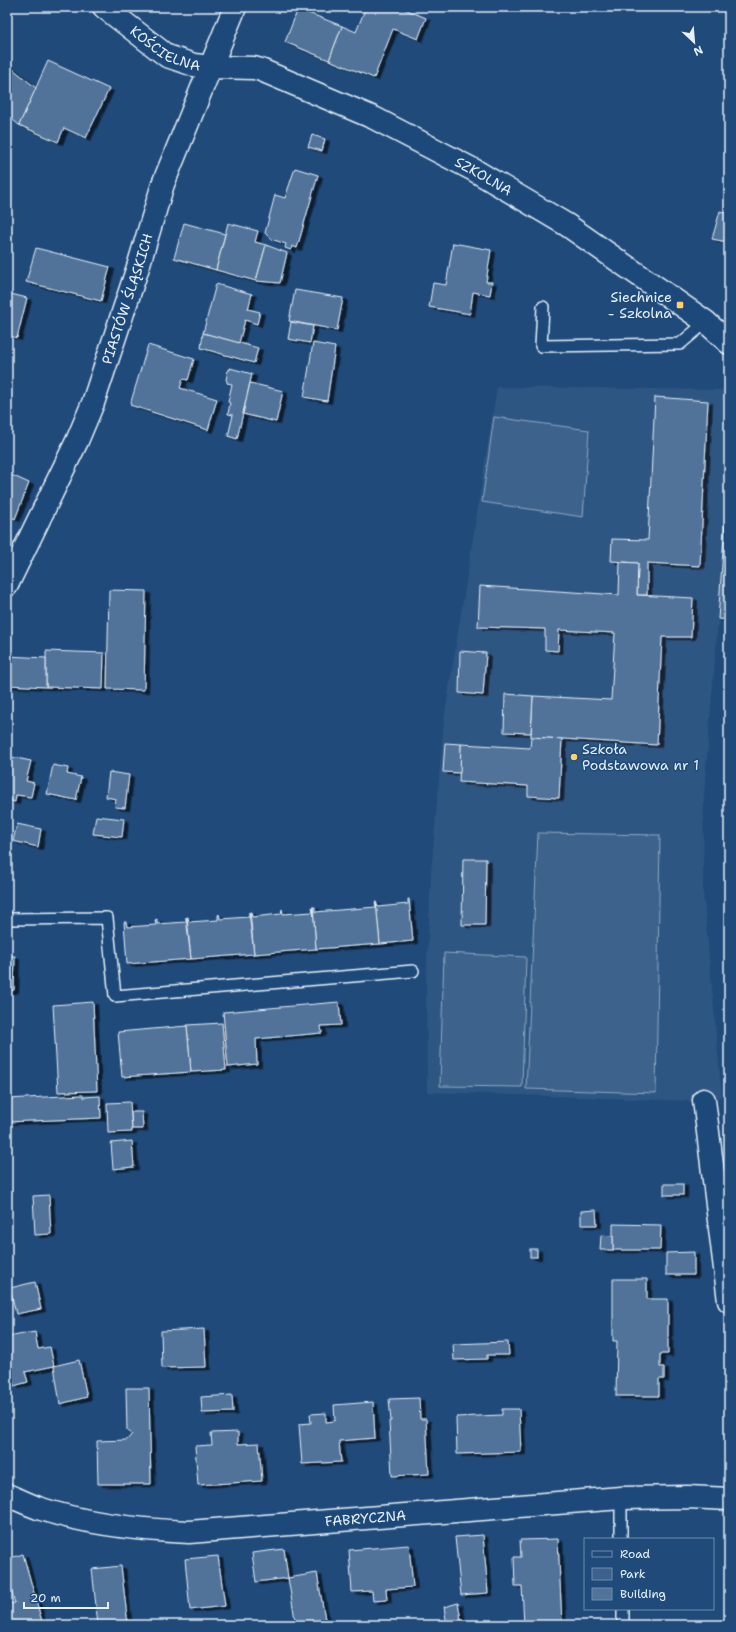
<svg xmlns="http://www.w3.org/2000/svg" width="736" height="1632" viewBox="0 0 736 1632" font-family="'Shantell Sans',sans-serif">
<defs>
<filter id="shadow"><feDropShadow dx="4.5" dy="2.5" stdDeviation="0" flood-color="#0009"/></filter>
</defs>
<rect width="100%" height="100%" fill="#1f4a7a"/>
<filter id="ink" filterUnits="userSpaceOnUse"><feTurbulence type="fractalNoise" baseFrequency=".025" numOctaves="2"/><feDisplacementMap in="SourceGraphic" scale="8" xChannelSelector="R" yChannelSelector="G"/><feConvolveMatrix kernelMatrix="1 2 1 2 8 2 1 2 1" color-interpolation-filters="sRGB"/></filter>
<g filter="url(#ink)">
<path fill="#2e5683" d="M497,387L729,390V484L704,794L703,890L722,1097L692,1101L427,1092L426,985L431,874L444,720Z"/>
<g fill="#3c628c" stroke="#92aac2">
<path d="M494,417L589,430L583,517L482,502Z"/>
<path d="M538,833L660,835L656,1093L526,1089Z"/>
<path d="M444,953L526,957L522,1087L440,1086Z"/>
</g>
<g fill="#517399" stroke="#e8f1f8" filter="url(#shadow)">
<path d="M366,7H400L426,18L418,39L393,29L374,78L329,60L342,26L356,32Z"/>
<path d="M298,9L342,26L329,60L285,42Z"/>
<path d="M48,61L109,89L86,138L64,128L58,142L19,125Z"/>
<path d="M7,64L36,88L19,125L7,115Z"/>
<path d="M312,135L325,139L322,151L308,147Z"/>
<path d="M295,168L318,175L297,248L292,246L291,250L285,248L286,244L271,239L265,233L275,195L285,198Z"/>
<path d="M720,211L729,214V233L727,242L712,239Z"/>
<path d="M184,223L225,234L216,270L174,258Z"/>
<path d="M228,223L258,231L255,242L266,245L256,281L216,270Z"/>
<path d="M453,243L491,250L486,282H492L490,295L473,292L470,314L429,307L433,283L446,285Z"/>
<path d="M266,245L287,253L280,283L256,281Z"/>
<path d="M36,248L110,267L101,301L26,282Z"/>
<path d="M216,284L252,294L248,309L260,312L257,324L245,320L239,343L203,333Z"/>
<path d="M295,290L343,298L337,330L289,321Z"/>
<path d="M7,293L27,298L17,338L7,335Z"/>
<path d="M291,322L313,326L310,343L288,339Z"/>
<path d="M203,333L258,348L254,363L201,348Z"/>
<path d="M313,343L335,347L327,401L304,397Z"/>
<path d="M148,345L194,359L188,380L183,379L180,388L217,399L208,430L130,405Z"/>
<path d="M230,368L252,374L237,439L228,436L233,415L228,414L230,403L228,402L232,384L227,383V381L226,380L228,370H230Z"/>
<path d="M250,383L283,391L276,422L243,414Z"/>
<path d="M655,397L708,401L700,566L647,563V595H637L638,563L611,561L612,539L648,540Z"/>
<path d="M7,473L29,483L15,519L7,515Z"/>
<path d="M725,523H729V620L718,619Z"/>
<path d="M620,562L638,563L637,595L693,598L691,637H662L657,745L531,737L533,696L611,700L615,633L559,630L558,651L545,650V629L478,627L480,586L619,595Z"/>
<path d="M109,590L146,591L144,690L107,689Z"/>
<path d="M46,651L104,653L103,689L46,687Z"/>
<path d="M460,651L486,653L483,695L459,693Z"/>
<path d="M7,656L46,658V687L7,685Z"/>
<path d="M505,694L533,696L531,733L504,732Z"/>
<path d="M531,737L562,739L559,798L528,796V786L459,782L461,744L530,748Z"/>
<path d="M445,743L461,744L460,773L443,772Z"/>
<path d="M7,756L31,761L26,781L34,783L31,797L16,795L15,802L7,800Z"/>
<path d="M53,765L68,768L67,774L81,777L76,800L47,794Z"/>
<path d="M109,772L129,775L125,808L115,807L116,799L106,797Z"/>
<path d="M96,816L124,819L122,837L93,834Z"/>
<path d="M17,824L41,829L38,847L13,841Z"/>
<path d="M463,859H486L485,925H462Z"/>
<path d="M408,899H409L413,941L380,944L376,902L378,907L408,904Z"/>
<path d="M375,902H376L380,944L316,949L313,907H315V912L376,907Z"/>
<path d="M312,907H313L316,949L254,954L250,912H251L252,917L281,914L282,909L283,914L313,912Z"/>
<path d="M249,912L254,954L191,959L187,917H188L189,922L218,920V915L219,914L220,919L249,917Z"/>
<path d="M186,917L191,959L127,964L124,922H126L127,927L156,925L155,920L157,919V924L186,922Z"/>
<path d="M7,956H15L14,990L7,992Z"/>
<path d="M93,1002L97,1091L58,1092L53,1005Z"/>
<path d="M339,1002L341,1025L321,1026L322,1033L256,1039L257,1064L228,1067L223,1012Z"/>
<path d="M222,1023L226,1070L191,1072L187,1025Z"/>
<path d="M187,1026L191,1072L122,1077L118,1032Z"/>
<path d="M83,1095V1097L100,1096L101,1118L7,1122V1099Z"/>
<path d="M130,1102L132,1132L108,1133L107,1103Z"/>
<path d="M131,1112H142L143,1129H132Z"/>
<path d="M132,1141L134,1167L113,1169L111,1143Z"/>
<rect x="664" y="1184" width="19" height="11"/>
<path d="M49,1195L51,1234L35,1235L33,1196Z"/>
<path d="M596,1210L597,1225H581V1211Z"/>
<path d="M613,1224L661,1225L660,1250H613Z"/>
<path d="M601,1235L613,1236V1250H600Z"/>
<rect x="530" y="1249" width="7" height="8"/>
<path d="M694,1252V1275H666V1253Z"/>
<path d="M613,1279H647V1299H668V1354H660V1367H664V1379H659V1396H616L617,1341H613Z"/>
<path d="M35,1282L41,1309L16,1314L10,1288Z"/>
<path d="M204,1329L206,1367L162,1368L161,1331Z"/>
<path d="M35,1332L38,1349L50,1347L54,1366L25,1372L28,1382L14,1386L11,1375L7,1376V1337Z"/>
<path d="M508,1342L509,1355H487V1359L454,1360L453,1344Z"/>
<path d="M79,1360L87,1397L60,1404L54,1366Z"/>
<path d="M126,1388H149L151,1484H98L97,1441L127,1440L132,1434L127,1430Z"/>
<path d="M232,1395L233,1412L202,1413L201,1397Z"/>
<path d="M419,1398L420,1419H426L429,1474L392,1476L389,1421H391L389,1399Z"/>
<path d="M373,1402L375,1438L339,1441L341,1462L302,1464L299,1424L311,1423L310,1414L326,1413V1422L335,1421L334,1405Z"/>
<path d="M502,1409H519L521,1452L457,1454L456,1417L502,1415Z"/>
<path d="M238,1432V1444L259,1443L262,1481L198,1485L195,1446L212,1445L211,1433Z"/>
<path d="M729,1531V1586H725Z"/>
<path d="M483,1535L488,1593L461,1595L455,1537Z"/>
<path d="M558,1539L562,1625H524L522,1586H515L514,1557H521L520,1540Z"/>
<path d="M409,1545L413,1587L386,1589L387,1600L373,1601L372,1591L352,1592L349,1550Z"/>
<path d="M284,1549L288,1578L256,1582L252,1553Z"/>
<path d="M23,1554L43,1625H7V1604L15,1603L7,1577V1559Z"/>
<path d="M218,1556L225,1606L190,1610L185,1559Z"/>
<path d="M121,1566L128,1625H98L92,1569Z"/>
<path d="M317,1573L326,1625H296L288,1578Z"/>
<path d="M458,1603L462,1625H447L444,1607Z"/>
</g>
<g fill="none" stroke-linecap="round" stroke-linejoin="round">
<defs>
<g id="lane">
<path d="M543,307L541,346L680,344L706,322"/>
<path d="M7,919L107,918L115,996L413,971"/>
<path d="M715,1190L729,1181"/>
<path d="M621,1539V1498"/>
<path d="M623,1609V1625"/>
</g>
<g id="street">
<path id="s1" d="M211,67L254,68L261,70L374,118L474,170L567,225L706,322L729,343"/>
<path d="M704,1100L729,1301"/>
</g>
<g id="secondary">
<path id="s2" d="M104,7L167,56L194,65L211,67"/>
<path id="s3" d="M7,585L77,441L93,403L138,267L163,184L235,7"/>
<path id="s4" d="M7,1495C17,1499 27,1504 38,1508C83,1523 141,1530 189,1532L621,1498L688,1497L729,1499"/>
</g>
</defs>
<use href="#lane" stroke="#e8f1f8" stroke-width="14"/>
<use href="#street" stroke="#e8f1f8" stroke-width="25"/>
<use href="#secondary" stroke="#e8f1f8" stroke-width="25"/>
<use href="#lane" stroke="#1f4a7a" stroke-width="11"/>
<use href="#street" stroke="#1f4a7a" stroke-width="22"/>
<use href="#secondary" stroke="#1f4a7a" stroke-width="22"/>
</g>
</g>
<g fill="#ffd166" stroke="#1f4a7a" stroke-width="1.5">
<rect x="676" y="301" width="8" height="8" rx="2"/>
<circle cx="574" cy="757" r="4"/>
</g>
<g text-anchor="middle" stroke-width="3" stroke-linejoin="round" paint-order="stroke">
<g font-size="14" fill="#e8f1f8" stroke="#1f4a7a">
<text dy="5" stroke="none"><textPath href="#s2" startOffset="75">KOŚCIELNA</textPath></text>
<text dy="5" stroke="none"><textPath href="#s1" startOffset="297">SZKOLNA</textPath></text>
<text dy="5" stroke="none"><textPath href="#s3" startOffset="311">PIASTÓW ŚLĄSKICH</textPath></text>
<text dy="5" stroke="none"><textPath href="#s4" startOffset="364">FABRYCZNA</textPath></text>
</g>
<g font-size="14" fill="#e8f1f8" stroke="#1f4a7a" text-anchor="end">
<text x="672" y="302">Siechnice<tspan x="672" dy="16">- Szkolna</tspan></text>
<text x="582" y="754" text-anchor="start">Szkoła<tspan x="582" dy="16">Podstawowa nr 1</tspan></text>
</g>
</g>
<rect width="736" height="1632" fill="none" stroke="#1f4a7a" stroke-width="24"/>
<rect x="12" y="12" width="712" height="1608" fill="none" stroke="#e8f1f8" stroke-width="1.5" filter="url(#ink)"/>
<rect x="584" y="1538" width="130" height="72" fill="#1f4a7a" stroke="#6f8dac"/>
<rect x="592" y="1551" width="20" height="6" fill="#1f4a7a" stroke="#6f8dac"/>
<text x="620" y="1558" font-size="12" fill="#e8f1f8">Road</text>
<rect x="592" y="1568" width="20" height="12" fill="#3c628c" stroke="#6f8dac"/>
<text x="620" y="1578" font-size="12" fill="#e8f1f8">Park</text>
<rect x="592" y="1588" width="20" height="12" fill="#517399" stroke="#6f8dac"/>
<text x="620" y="1598" font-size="12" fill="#e8f1f8">Building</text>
<g transform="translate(694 42) rotate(154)" stroke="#1f4a7a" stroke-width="3" paint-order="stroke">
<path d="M0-3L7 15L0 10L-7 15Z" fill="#e8f1f8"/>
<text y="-6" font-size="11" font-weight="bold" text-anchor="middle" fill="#e8f1f8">N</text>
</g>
<path d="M24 1602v6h84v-6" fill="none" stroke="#e8f1f8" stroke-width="2"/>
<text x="30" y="1602" font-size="12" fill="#e8f1f8" stroke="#1f4a7a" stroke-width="3" paint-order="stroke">20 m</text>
</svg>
